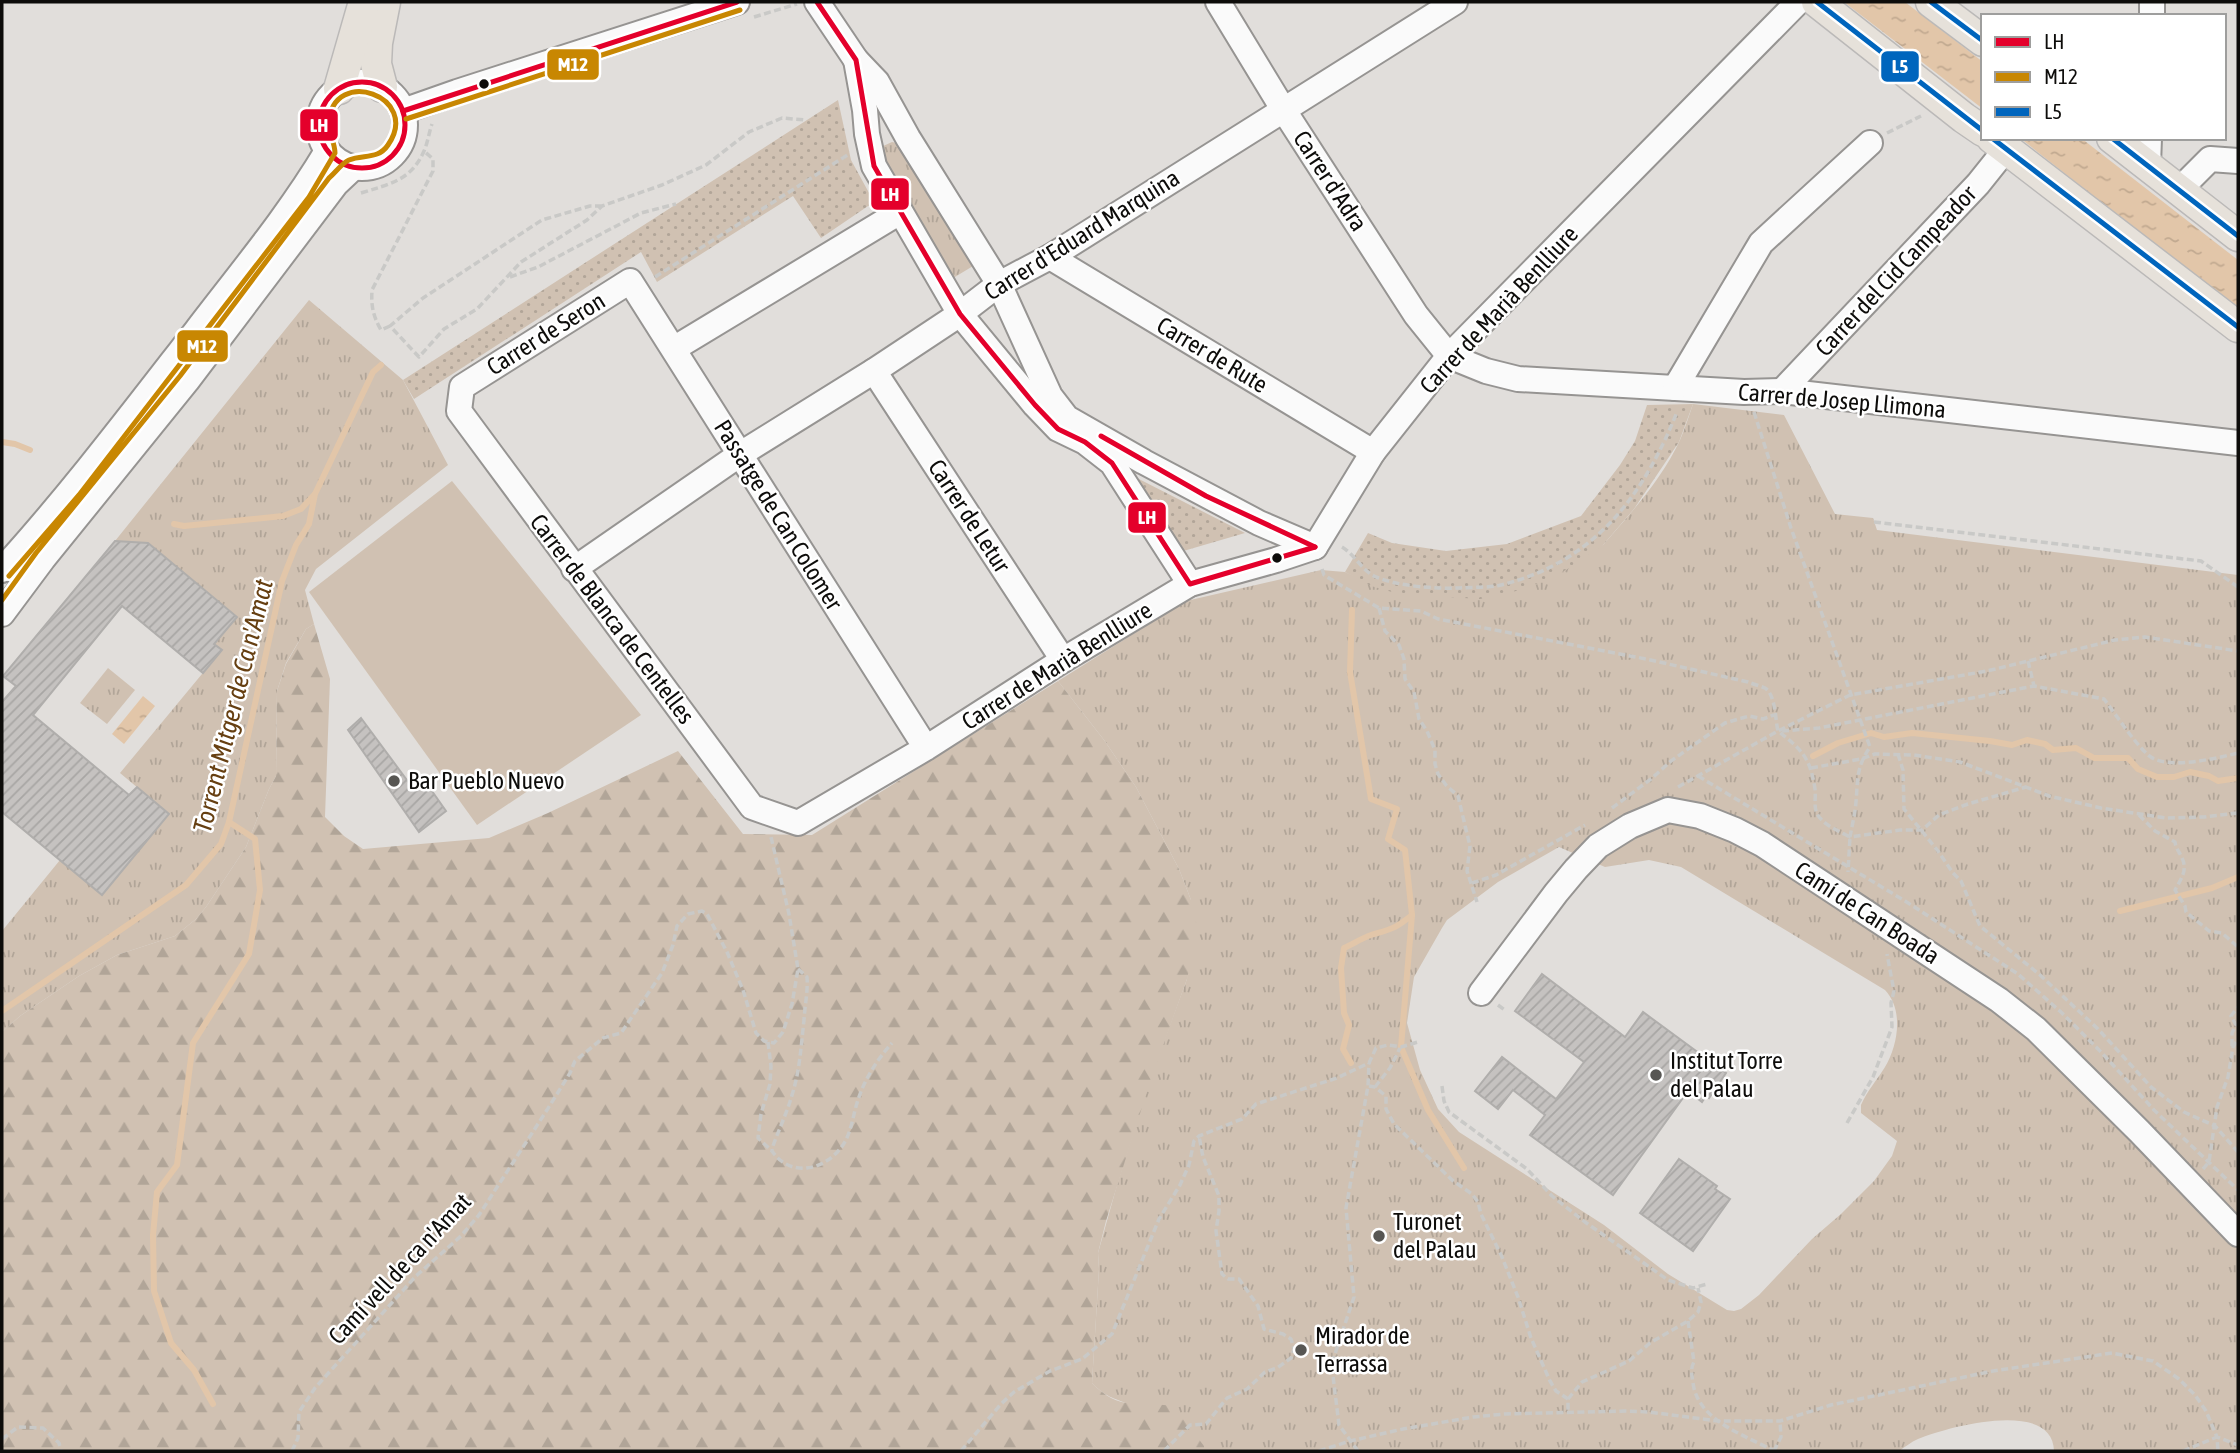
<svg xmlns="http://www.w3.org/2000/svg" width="2240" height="1453" viewBox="0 0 2240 1453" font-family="'Asap Condensed',sans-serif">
<defs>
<pattern id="grass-tufts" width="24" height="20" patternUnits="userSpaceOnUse" patternTransform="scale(1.75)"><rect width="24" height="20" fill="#d0c1b2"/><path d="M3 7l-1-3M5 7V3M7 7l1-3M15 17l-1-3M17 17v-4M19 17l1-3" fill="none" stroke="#b1a598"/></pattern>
<pattern id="forest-firs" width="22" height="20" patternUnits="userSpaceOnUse" patternTransform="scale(1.75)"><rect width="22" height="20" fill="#d0c1b2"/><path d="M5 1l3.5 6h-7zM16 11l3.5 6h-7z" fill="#b1a598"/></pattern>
<pattern id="garden-dots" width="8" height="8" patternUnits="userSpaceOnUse" patternTransform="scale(1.75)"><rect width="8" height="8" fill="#d0c1b2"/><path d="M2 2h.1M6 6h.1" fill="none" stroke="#b1a598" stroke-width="1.8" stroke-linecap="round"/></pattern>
<pattern id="water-ripples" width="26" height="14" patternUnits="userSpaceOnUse" patternTransform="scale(1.75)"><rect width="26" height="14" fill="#e2c6a9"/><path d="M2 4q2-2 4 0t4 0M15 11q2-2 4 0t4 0" fill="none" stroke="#c1a990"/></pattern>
<pattern id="building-hatch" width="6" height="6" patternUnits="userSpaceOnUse" patternTransform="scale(1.75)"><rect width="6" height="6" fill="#c5c2c0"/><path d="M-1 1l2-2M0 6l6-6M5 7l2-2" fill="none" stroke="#a8a6a4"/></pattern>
</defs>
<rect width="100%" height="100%" fill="#e1dedb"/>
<g fill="url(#grass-tufts)" fill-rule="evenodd">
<path d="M892,142L901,144L978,263L950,280L881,167V147Z"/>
<path d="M309,300L403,380L448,465L316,569L305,590L314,624L306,629L286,663L277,691L276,776L269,789L246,847L206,907L196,919L175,936L117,955L79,976L20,1016L2,1032V931L60,860L102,895L169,814L120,773L221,651L214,644L237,617L148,544L115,541Z"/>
<path d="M1693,404L1784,415L1835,514L1873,518L1877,530L2238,575V1451H2054C2053,1398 1947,1427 1918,1439C1911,1442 1905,1447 1899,1451H1204V1446C1182,1434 1152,1413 1130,1405C1112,1397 1107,1398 1092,1383L1099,1269L1098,1253L1117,1185L1149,1082L1187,979L1191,900L1179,869L1136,787L1104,740L1058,681L1186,601L1321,570L1345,572L1356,577L1603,545C1631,513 1662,479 1680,440C1685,428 1689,416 1693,404ZM1559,847L1605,867L1649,860L1681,867L1885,990C1904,1010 1898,1045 1885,1067C1877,1080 1867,1091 1861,1105V1113L1897,1141L1892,1156L1874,1181L1841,1214L1812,1239L1759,1295L1741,1309L1734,1311L1727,1310L1668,1274L1604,1225L1459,1132L1438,1109L1420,1070L1407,1023L1414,977L1442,928L1447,920L1498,882Z"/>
<path d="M108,668L135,690L107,724L80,703Z"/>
</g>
<path fill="url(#forest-firs)" d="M314,624L330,679L325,817L344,836L363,849L489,838L548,813L678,751L743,834L812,835L1058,681L1104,740L1136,787L1179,869L1191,900L1198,930L1187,979L1150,1082L1106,1221L1098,1253L1099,1269L1092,1383C1120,1412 1138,1401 1173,1406L1204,1446V1451H2V1032L20,1016L79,976L117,955L175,936L196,919L206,907L246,847L269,789L276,776L277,691L286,664L306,629Z"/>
<g fill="url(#garden-dots)">
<path d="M838,100L851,160L874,202L821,238L793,196L657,282L641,252L414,399L403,380Z"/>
<path d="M1693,404L1679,442L1634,509L1603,545L1566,570L1525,589L1480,599L1399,594L1371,586L1345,572L1368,533L1392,543L1446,551L1507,544L1581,516L1620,465L1635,441L1647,405Z"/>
<path d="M1131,475L1245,533L1180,552Z"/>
</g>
<path fill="#d0c1b2" d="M452,481L641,715L477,825L309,592Z"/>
<g fill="url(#water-ripples)">
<path d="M1844,2H1905L1983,62V109Z"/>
<path d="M2020,138H2081L2238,260V311Z"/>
<path d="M143,696L155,706L124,744L112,734Z"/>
</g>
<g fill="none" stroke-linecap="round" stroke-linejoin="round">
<g stroke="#e2c6a9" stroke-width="6">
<path d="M2,442L15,444L30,450"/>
<path d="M174,524L184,526L283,516L301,509L314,495"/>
<path d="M1352,610L1350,672L1371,799L1397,809L1388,839L1405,850L1412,915L1401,1047L1428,1110L1464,1168"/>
<path d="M1813,756L1838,743L1871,733L1884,737L1912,733L1990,741L2012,745L2027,740L2045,744L2053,750L2076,748L2094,758H2128L2138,769L2157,777H2174L2190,772L2209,776L2218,781L2238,778"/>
<path d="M2120,911L2212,888L2238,877"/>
<path d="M2,1011L186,885L221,844L229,822L282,581L296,545L309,524L315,494L373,372L381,365"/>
<path d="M1351,1063L1343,1049L1349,1025L1344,1013L1341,968L1344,948C1353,944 1362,938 1371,935C1391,929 1395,929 1412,915"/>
<path d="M213,1404L194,1370L171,1343L154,1291L153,1235L157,1192L177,1165L193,1043L249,954L260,890L255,839L229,822"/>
</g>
</g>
<g fill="url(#building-hatch)" stroke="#b0aeac" stroke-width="2">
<path d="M115,541L148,543L237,617L214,644L222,650L203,673L122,606L33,715L129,795L137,787L169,814L102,895L2,812V702L16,686L3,676Z"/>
<path d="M361,718L415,791L427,784L446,811L419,832L348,730Z"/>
<path d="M1542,974L1625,1037L1643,1012L1726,1073L1709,1098L1706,1096L1702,1102L1688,1091L1613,1195L1530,1135L1545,1115L1513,1090L1498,1109L1475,1091L1502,1057L1556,1099L1584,1062L1515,1011Z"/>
<path d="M1679,1159L1717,1186L1715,1189L1730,1199L1693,1251L1640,1213Z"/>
</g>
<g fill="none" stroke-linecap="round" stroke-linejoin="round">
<defs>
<g id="minor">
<path d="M817,2L856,60L877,82L908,138L999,284L1050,396L1067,418L1144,462L1259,523L1315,547"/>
<path d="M1218,2L1283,109L1416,315L1449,356L1486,371L1518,379L1744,392L1782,391L2238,443"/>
<path d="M2152,16V2"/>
<path d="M856,60L865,110L867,134L874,166L960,314L1035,405L1058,429L1085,442L1112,463L1190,584"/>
<circle cx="362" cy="125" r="43"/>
<path d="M403,111L457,92L737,2"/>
<path d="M2148,165L2149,138"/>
<path d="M2179,190L2210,159L2238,161"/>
<path d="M1050,257L1373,452"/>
<path d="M675,348L900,212"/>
<path d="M874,371L1063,660"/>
<path d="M1675,388L1761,243L1870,143"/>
<path d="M1782,391L1978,184L2006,149"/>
<path d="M574,569L739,455L874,371L960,314L999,284L1050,257L1455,2"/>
<path d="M2,570C71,494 133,412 196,331C241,272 289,215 327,151"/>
<path d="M2,614L43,559L187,381L336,184L353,168"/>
<path d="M926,748L630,281L462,387L459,411L752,807L798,823L926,748L1063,660L1190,584L1276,560L1315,547L1373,452L1449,356L1798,2"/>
<path d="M1481,993L1556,893L1576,869L1598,846L1630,826L1668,810L1700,816L1735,830L1762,844L1999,1000L2036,1029L2139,1131L2238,1234"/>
</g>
<g id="major">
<path d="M1817,2L1964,118L1983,131"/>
<path d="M1931,2L1983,41"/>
<path d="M382,87L376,64L377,43L385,2"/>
<path d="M339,89L364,2"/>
<path d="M1992,138L2238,327"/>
<path d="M2112,138L2238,236"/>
</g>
</defs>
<use href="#minor" stroke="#969492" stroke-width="28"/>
<use href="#major" stroke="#bbb9b8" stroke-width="33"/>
<g stroke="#c9c9c7" stroke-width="3.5" stroke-dasharray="7 3.5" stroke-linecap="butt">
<path d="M754,17L797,4"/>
<path d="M1887,133L1921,116"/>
<path d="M361,193C389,184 411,181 424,151C428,142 429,132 432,124"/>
<path d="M602,206H590L542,220L423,298L390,326L419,357L444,329L477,309L521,262L587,220L602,206L662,185L706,165L749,132L782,118L805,120"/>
<path d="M510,277L538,267L641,213L676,204"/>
<path d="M655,277L849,154"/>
<path d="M390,326L381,330C373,316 371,306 372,290L433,171V159L424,151"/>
<path d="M1754,412L1791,528L1870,747C1856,768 1858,779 1856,802C1855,814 1852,826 1850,837L1900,830H1922L1939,815L1968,804L2026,787"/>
<path d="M1874,522L2201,561L2238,587"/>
<path d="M1342,547C1354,554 1362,570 1374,576C1395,586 1435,589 1458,588C1472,587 1488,588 1501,585C1594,562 1643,497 1677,412"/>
<path d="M1322,569L1324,575L1379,608L1421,611L1438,619L1646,659L1748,682C1753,684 1760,686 1765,688C1776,695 1775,720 1778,731C1802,750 1810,757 1815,789C1816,796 1814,804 1816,811C1820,824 1839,831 1850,837L1848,872"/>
<path d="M1379,608L1385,631L1399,645L1404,659L1405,679L1414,692L1419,719L1427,731L1435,750V764L1438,774L1446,785L1458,796L1470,846L1467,871L1477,902"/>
<path d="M2028,661L2034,686"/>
<path d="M1782,731L1819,728L2034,686L2104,699C2117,716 2133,741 2148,755C2166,771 2217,758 2238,753"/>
<path d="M1898,754L1903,770L1904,809L1938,851L1953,873L1961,881L1980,926L2040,975L2098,1029L2151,1087L2184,1112L2215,1126L2238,1152"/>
<path d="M1811,768L1861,759L1875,754L1914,755L1960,762L2049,796L2101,808L2166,818L2204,817L2238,813"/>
<path d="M1698,776L1905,901L2018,974L2062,1013L2102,1053L2154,1110L2238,1190"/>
<path d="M1678,787L1778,731L1850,695L1987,671L2115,640L2145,637L2238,651"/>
<path d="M1612,808L1651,779L1671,761L1725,723L1749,716L1763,719L1774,715"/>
<path d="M2139,815L2155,831L2175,842C2176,849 2179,851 2182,858C2188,870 2181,879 2175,890L2185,906L2186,912L2209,931L2222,933L2238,947"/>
<path d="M1472,883L1496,875L1585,825"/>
<path d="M798,969L807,977C808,992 805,1004 804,1020C801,1046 800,1070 792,1095C787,1113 779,1129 773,1146L772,1151C791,1179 826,1170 843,1145C851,1133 853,1116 857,1103C864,1080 876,1061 892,1043"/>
<path d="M1498,1005L1506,1011"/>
<path d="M768,1042L771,1066L770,1084L761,1114L758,1138L772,1151"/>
<path d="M2232,1046V1033L2236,1025L2231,1016L2238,1007"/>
<path d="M1369,1086L1375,1087L1386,1096V1109L1394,1124L1452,1180L1472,1194L1478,1202L1481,1214L1502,1257L1518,1297L1531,1338L1550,1381L1556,1391L1568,1399V1411"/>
<path d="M1442,1086L1444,1101L1449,1112L1527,1169L1552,1196L1585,1222L1668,1280L1693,1288L1707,1284"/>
<path d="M1375,1087L1390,1068L1400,1048"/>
<path d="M1847,1123L1873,1077L1892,1027L1891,1003L1894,991L1887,954"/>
<path d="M2203,1169L2209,1162L2217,1107L2228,1077L2233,1047L2238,1039"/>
<path d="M1688,1321L1694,1362C1690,1369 1692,1375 1693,1383C1698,1421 1745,1435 1774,1451"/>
<path d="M1568,1399L1582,1382L1629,1361L1650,1343L1688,1321L1698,1312L1701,1302L1698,1288"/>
<path d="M2,1439L18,1427L43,1428L59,1443L61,1451"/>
<path d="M292,1451L298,1438L299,1412L315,1388L416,1276L461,1236L479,1215L547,1110L570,1073L575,1061L603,1038L621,1033L662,973L673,945L677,926L688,914L702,911L707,914L727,952L743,990L756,1033L764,1041L774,1043L783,1032L792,1004L798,969L789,914L771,837"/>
<path d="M961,1451L1001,1404L1014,1392L1050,1371L1082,1359L1112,1334L1159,1219L1180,1185L1189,1165L1194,1141L1199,1136L1242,1119L1256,1104L1337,1078L1369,1063L1376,1048L1388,1045L1401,1047L1418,1042"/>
<path d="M1164,1451L1190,1425L1206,1424L1227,1398L1247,1389L1265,1372L1277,1368L1291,1358L1294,1349L1291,1339L1283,1334L1264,1329L1258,1306L1239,1279H1228L1222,1274L1216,1231L1219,1211V1196L1203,1157L1199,1136"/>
<path d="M1319,1451L1350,1441L1403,1429L1473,1417L1505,1414L1626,1411L1649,1412L1718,1421H1780L1831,1405L1993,1371L2112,1353L2153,1361L2179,1379L2195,1395L2206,1411L2217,1437L2238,1445"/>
<path d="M1358,1451L1339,1425L1333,1376V1360L1354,1297L1346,1208L1368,1086L1369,1063"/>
<path d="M1774,1451L1781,1437L1780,1421"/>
<path d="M2183,1451L2217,1437L2218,1451"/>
</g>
<use href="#minor" stroke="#fafafa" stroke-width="24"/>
<use href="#major" stroke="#e6e1da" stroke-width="30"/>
<defs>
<g id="bus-1">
<path d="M817,2L856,60L874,166L960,314L1035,405L1058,429L1085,442L1112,463L1190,584L1315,547"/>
<circle cx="362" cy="125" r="43"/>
<path d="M403,111L737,2"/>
<path d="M1101,436L1206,496L1315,547"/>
</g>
<g id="bus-2">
<path d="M406,119L740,10"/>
<path d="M2,600L36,553L180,376L329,178C335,173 342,163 349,160C363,154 378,160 388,145C422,96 333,66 329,122C328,133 335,142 335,153L309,197L79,495L9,576"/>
</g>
<g id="bus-3">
<path d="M1817,2L1983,131"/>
<path d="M1931,2L1983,41"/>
<path d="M1992,138L2238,327"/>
<path d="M2112,138L2238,236"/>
</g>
</defs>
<use href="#bus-1" stroke="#fff" stroke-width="10"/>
<use href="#bus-2" stroke="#fff" stroke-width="10"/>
<use href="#bus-3" stroke="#fff" stroke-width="10"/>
<use href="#bus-1" stroke="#e4002b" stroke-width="5"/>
<use href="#bus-2" stroke="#c88702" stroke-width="5"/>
<use href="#bus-3" stroke="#0065bd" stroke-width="5"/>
</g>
<g fill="#0d0c0a" stroke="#fff" stroke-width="2.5">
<circle cx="484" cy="84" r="6"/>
<circle cx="1277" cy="558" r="6"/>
</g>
<g fill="#575653" stroke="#fff" stroke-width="2.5">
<circle cx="394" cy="781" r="7"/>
<circle cx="1656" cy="1075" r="7"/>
<circle cx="1379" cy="1236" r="7"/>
<circle cx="1301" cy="1350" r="7"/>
</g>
<g text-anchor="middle" stroke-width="5" stroke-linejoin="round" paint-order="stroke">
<g font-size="24" fill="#0d0c0a" stroke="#fff">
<text transform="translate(1330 181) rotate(57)" y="8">Carrer d'Adra</text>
<text transform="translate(1082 235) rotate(-32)" y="8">Carrer d'Eduard Marquina</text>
<text transform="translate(1896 271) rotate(-47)" y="8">Carrer del Cid Campeador</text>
<text transform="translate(1499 310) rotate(-47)" y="8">Carrer de Marià Benlliure</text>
<text transform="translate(546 334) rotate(-32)" y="8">Carrer de Seron</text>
<text transform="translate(1212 355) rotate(31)" y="8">Carrer de Rute</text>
<text transform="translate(1842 401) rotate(5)" y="8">Carrer de Josep Llimona</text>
<text transform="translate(778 515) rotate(58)" y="8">Passatge de Can Colomer</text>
<text transform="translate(969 516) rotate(57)" y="8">Carrer de Letur</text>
<text transform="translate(612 619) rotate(53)" y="8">Carrer de Blanca de Centelles</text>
<text transform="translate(1057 666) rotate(-32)" y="8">Carrer de Marià Benlliure</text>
<text transform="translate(1867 913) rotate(33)" y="8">Camí de Can Boada</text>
<text transform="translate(400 1269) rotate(-47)" y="8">Camí vell de ca n'Amat</text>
</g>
<g font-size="24" fill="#0d0c0a" stroke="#fff" text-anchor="start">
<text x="408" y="789">Bar Pueblo Nuevo</text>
<text x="1670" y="1069">Institut Torre<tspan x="1670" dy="28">del Palau</tspan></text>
<text x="1393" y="1230">Turonet<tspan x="1393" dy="28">del Palau</tspan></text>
<text x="1315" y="1344">Mirador de<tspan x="1315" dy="28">Terrassa</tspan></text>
</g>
<g font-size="26" font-style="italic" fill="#663f11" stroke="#fff">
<text transform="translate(233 706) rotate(-76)" y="9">Torrent Mitger de Ca n'Amat</text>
</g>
</g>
<g stroke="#fff" stroke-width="2.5">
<rect x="546" y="48" width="54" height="33" rx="7" fill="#c88702"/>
<rect x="1880" y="50" width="40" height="33" rx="7" fill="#0065bd"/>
<rect x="299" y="108" width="40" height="34" rx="7" fill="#e4002b"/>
<rect x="870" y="177" width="40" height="34" rx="7" fill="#e4002b"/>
<rect x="176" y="329" width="53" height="34" rx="7" fill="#c88702"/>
<rect x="1127" y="501" width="40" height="33" rx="7" fill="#e4002b"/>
</g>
<g font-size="19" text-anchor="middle" font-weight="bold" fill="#fff">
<text x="573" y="71">M12</text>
<text x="1900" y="73">L5</text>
<text x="319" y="132">LH</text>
<text x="890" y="201">LH</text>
<text x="202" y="353">M12</text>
<text x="1147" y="524">LH</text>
</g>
<rect width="2240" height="1453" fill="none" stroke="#0d0c0a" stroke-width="7"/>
<rect x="1981" y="14" width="245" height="126" fill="#ffffff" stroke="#9e9e9d" stroke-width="2"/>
<rect x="1995" y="37" width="35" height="10" fill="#e4002b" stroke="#9e9e9d" stroke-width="2"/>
<text x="2044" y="49" font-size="21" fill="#0d0c0a">LH</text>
<rect x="1995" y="72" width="35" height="10" fill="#c88702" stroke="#9e9e9d" stroke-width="2"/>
<text x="2044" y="84" font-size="21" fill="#0d0c0a">M12</text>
<rect x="1995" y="107" width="35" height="10" fill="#0065bd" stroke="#9e9e9d" stroke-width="2"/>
<text x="2044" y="119" font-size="21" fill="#0d0c0a">L5</text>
</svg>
